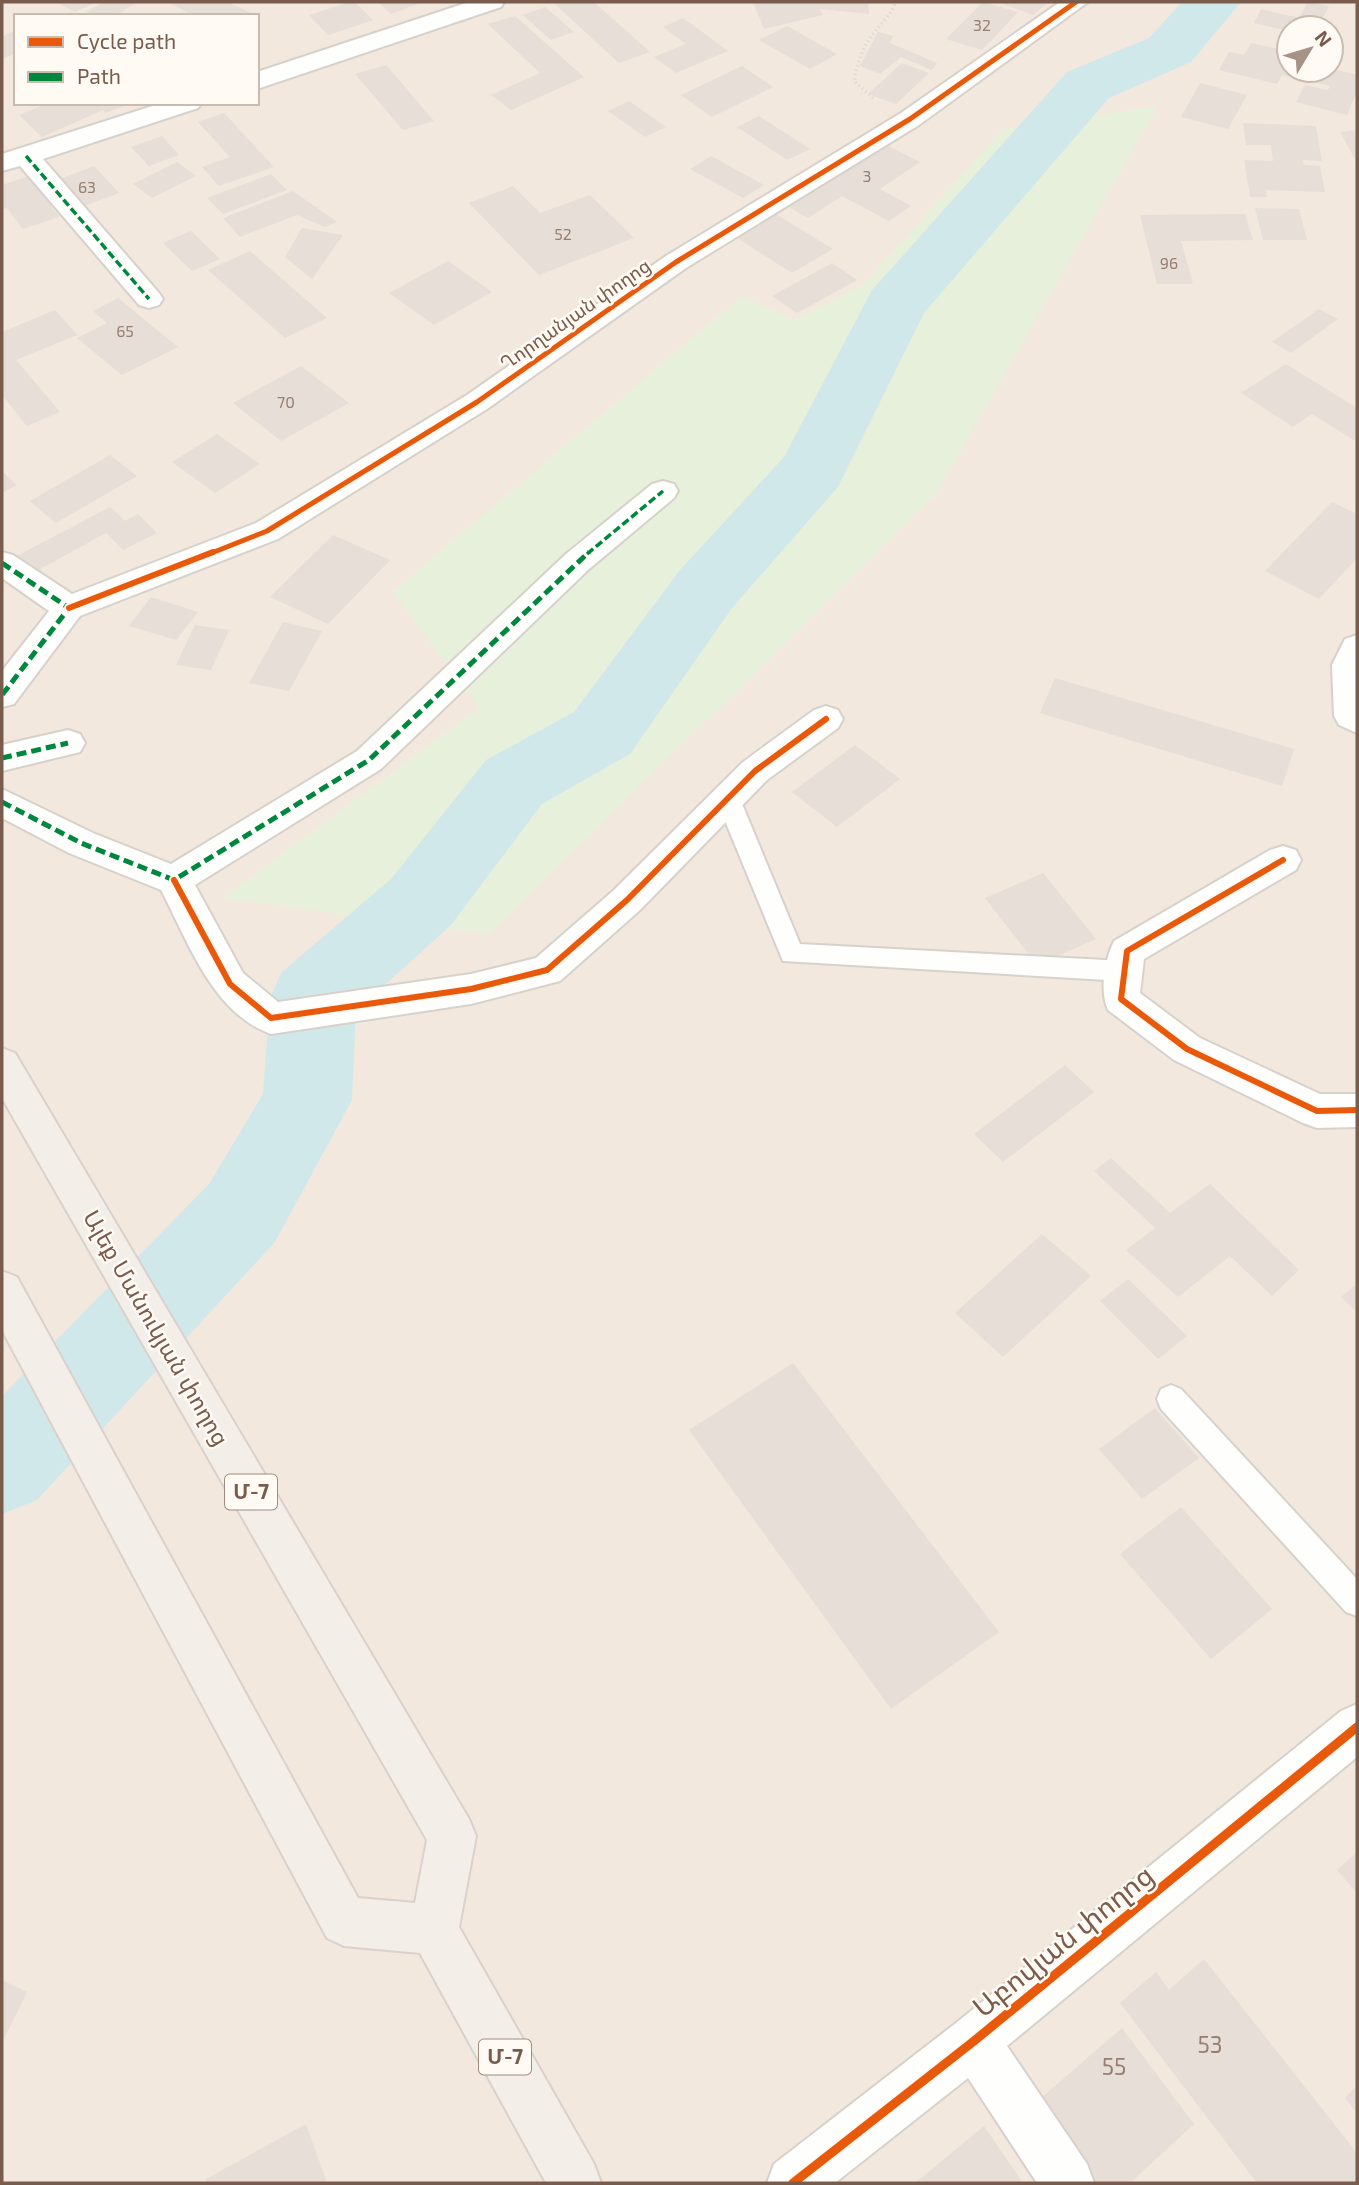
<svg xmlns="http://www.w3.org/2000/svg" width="1359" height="2185" viewBox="0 0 1359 2185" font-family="'Exo 2','Noto Sans Armenian',sans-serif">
<rect width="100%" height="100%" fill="#f9f5f0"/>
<path fill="#f2e8de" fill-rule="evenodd" d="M2,2H1357V2183H2ZM16,16H257V103H16ZM1289,28H1331V70H1289Z"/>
<path fill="#e7f0db" d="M1158,106L937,493L490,934L223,898L479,708L392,592L742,296L793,320L863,285L1003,129Z"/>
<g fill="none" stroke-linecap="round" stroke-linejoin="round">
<path fill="#d0e8ea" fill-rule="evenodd" d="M1182,2H1241L1191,62L1109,98L924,313L838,487L732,608L630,754L542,804L451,925L356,1011L352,1100L275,1242L37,1500L2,1514V1396L209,1184L263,1094L270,997L282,972L391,879L486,760L574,712L680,570L784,457L872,290L1067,72L1149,38Z"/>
</g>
<g fill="#e6ded7">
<path d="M56,2H96L75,12Z"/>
<path d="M104,2H138L114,16H94L86,12Z"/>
<path d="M167,2H228L257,16H195Z"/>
<path d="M350,2H355L373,20L328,35L309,15Z"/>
<path d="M378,2H423L391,14Z"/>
<path d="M561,2H594L650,52L619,63L555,4Z"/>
<path d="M753,2H868L869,14L820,9L823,15L764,29Z"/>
<path d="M983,2L1018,12L982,50L946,39Z"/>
<path d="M998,2H1049L1033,15Z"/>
<path d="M1308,2L1329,6L1318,28H1289V70L1331,68L1357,75V92L1347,115L1296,102L1305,85L1328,90L1330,86L1282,75L1277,84L1219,70L1229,52L1244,55L1251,43L1278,49L1288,31L1254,23L1261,9L1299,18Z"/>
<path d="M545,7L574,32L551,40L523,15Z"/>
<path d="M515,16L584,77L511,110L491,95L540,73L488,24Z"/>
<path d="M683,18L728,51L676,73L654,57L686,44L663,27Z"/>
<path d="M787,26L837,54L810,69L759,40Z"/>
<path d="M16,30V53L2,59V37Z"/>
<path d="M878,32L893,36L890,43L937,63L932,70L901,57L880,74L860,66Z"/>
<path d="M902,63L929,73L896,104L868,94Z"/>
<path d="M386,65L434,121L403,130L355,74Z"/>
<path d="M742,66L773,87L712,117L681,95Z"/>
<path d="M1200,83L1247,95L1228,129L1181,117Z"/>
<path d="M629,101L666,127L645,137L608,111Z"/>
<path d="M49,103H130V104L105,113L103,110L42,137L19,115Z"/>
<path d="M224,113L274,167L219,186L202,167L230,157L198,122Z"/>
<path d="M759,116L810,149L787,160L737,127Z"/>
<path d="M1243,123L1316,126L1322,161L1303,160L1304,165L1320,166L1325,192L1266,190L1267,197H1250L1244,160L1273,161L1271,145H1246Z"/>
<path d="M1357,130V163L1340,132Z"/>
<path d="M162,136L179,155L149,166L131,147Z"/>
<path d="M883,143L920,162L880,189L911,206L889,221L842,196L808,218L787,206Z"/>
<path d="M711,156L764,185L743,198L690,169Z"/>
<path d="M177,162L196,176L152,198L133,184Z"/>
<path d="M94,166L119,193L79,208L54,181Z"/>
<path d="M271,174L287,190L223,214L207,198Z"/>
<path d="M29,176L59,217L23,229L7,208L2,209V185Z"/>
<path d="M513,186L540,213L590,195L634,238L539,275L469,203Z"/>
<path d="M293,191L337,222L325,227L297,215L240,237L223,218Z"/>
<path d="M1255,208L1299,209L1307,240H1263Z"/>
<path d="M774,213L833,249L792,273L734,236Z"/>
<path d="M1245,214L1253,240L1181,241L1193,284H1157L1140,215Z"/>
<path d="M302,228L343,235L312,279L285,257Z"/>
<path d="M191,231L220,259L192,271L163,243Z"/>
<path d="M250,251L327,318L285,338L208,270Z"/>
<path d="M448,261L492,292L434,325L389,293Z"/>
<path d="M832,263L857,280L797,313L772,296Z"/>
<path d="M118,298L178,347L122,375L77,338L107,323L93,311Z"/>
<path d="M1319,309L1338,319L1291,353L1272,342Z"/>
<path d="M55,310L77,335L16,360L60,412L27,426L2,395V332Z"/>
<path d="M1286,364L1357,408V442L1312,414L1293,427L1241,393Z"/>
<path d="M301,366L349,403L281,441L233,403Z"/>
<path d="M217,434L260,464L215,493L172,462Z"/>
<path d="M110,455L137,476L56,523L30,501Z"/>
<path d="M2,471L17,485L2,493Z"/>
<path d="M1332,502L1357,514V558L1319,599L1265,571Z"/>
<path d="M110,507L125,521L138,514L157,533L123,550L106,533L29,575L13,558Z"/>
<path d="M333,535L390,560L328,624L270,597Z"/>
<path d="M151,597L198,612L176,640L129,626Z"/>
<path d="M283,622L322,631L289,691L249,683Z"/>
<path d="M195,625L229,630L211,670L176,665Z"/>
<path d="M1055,678L1294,749L1282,786L1040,713Z"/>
<path d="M855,745L900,779L837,827L792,792Z"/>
<path d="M1043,873L1096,939L1037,965L985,898Z"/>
<path d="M1065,1065L1094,1092L1003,1162L974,1134Z"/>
<path d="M1111,1158L1170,1213L1210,1184L1299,1270L1272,1296L1230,1256L1178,1297L1126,1250L1155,1228L1094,1171Z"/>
<path d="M1042,1234L1091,1276L1003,1357L955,1313Z"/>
<path d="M1128,1279L1187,1336L1158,1359L1100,1301Z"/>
<path d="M1357,1284V1312L1341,1297Z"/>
<path d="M793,1363L999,1632L891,1709L689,1430Z"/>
<path d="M1155,1408L1199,1458L1142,1499L1099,1449Z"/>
<path d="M1181,1507L1272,1609L1211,1659L1120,1554Z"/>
<path d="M1357,1852V1893L1337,1870Z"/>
<path d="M1204,1959L1357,2153V2183H1257L1120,2003L1156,1972L1169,1990Z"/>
<path d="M2,1980L27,1992L2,2043Z"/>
<path d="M1122,2028L1194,2124L1130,2183H1088L1032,2106Z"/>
<path d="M1357,2085V2113L1345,2098Z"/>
<path d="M306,2124L327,2183H207L206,2179Z"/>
<path d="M984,2126L1023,2183H915Z"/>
</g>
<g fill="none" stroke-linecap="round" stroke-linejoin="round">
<defs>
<g id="lane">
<path d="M728,790L736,793L740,799L800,944L1124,961L1133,964L1137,971L1133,978L1124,981L783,961L716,799L720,793Z"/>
<path d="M1171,1385L1181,1389L1357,1579V1616L1346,1612L1161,1409L1157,1399L1161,1389Z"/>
</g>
<g id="street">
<path d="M469,2H504L501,7L257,89V72Z"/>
<path d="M1060,2H1088L919,125L686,268L487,409L278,539L80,616L14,704L2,707V671L49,611L2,578V552L13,555L72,594L256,523L467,395L666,256L901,113Z"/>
<path d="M162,103H202L198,108L43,159L159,293L163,299L159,305L149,308L139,305L20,166L2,171V154Z"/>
<path d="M663,481L674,484L678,491L674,498L588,570L381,769L195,885L243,973L278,1002L471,974L536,958L614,890L743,762L814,710L826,706L838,710L843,719L838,728L767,780L640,910L560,981L471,1004L271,1034C212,1013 188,941 161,890L69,853L2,818V789L93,833L171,864L357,751L566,554L652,484Z"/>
<path d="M1357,635V733L1339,725L1334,716L1332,665L1345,639Z"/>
<path d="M68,730L80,734L85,743L80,752L2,771V745Z"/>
<path d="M1283,846L1296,850L1301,860L1296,870L1144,959L1140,993L1200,1038L1320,1094H1357V1127L1317,1128L1303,1123L1174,1060L1108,1010C1099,991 1105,959 1114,941L1270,850Z"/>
<path d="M1357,1704V1757L1007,2046L1087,2164L1094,2183H1037L968,2078L835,2183H767L774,2164L956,2023L1341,1711Z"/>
</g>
<path id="primary" d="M2,1048L15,1053L469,1819L476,1836L459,1927L594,2164L601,2183H546L420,1953L344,1946L327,1938L2,1330V1271L17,1277L358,1898L415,1903L427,1840L2,1098Z"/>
</defs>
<use href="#lane" stroke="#d7d1cb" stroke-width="4"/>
<use href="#street" stroke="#d7d1cb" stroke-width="4"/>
<use href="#primary" stroke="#dad1cc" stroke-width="4"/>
<path stroke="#dcd5d0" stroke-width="3.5" stroke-dasharray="1 3.5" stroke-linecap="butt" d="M873,98L854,81C857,64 862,48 873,34C880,24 893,14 895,2"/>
<use href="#lane" fill="#fefefd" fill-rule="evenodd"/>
<use href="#street" fill="#fefefd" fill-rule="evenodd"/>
<use href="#primary" fill="#f3eee8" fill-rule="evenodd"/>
<g stroke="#00873e" stroke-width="3.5" stroke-dasharray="8 3.5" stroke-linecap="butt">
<path d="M26,156L149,299"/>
<path d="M587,554L663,491"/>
</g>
<g stroke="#00873e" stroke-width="5" stroke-dasharray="10 5" stroke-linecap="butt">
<path d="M2,563L69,608L2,695"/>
<path d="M2,758L68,743"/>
<path d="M2,802L81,843L174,880L369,760L589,552"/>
</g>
<defs>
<path id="cycleway-far2" d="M209,554L267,531L477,402L676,262L910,119L1076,2"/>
<g id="cycleway-far1">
<path d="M69,608L213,552"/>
<path d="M1283,860L1127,951L1121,999L1187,1049L1317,1111L1357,1110"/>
<path d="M174,880L230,984L271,1018L471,989L547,970L627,900L755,771L826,719"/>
</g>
<path id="cycleway" d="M793,2183L974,2041L1357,1727"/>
</defs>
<use href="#cycleway-far2" stroke="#fffaf3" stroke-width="9"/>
<use href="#cycleway-far1" stroke="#fffaf3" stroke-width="10"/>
<use href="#cycleway" stroke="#fffaf3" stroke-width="13"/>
<use href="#cycleway-far2" stroke="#e8590c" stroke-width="5"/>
<use href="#cycleway-far1" stroke="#e8590c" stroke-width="6"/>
<use href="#cycleway" stroke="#e8590c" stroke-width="9"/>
</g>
<g text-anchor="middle" stroke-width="5" stroke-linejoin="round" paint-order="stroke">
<g font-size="16" fill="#977e72">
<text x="982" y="31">32</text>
<text x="867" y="182">3</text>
<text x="87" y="193">63</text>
<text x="563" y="240">52</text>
<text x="1169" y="269">96</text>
<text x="125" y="337">65</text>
<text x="286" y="408">70</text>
</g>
<g font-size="19" fill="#7a5c4d" stroke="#fffaf3">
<text transform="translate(575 314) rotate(-35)" y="7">Ղորղանյան փողոց</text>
</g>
<g fill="#fffaf3" stroke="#a28b7f" stroke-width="2">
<rect x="225" y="1474.5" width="52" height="35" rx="5"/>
<rect x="479" y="2039.5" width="52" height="35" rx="5"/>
</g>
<g font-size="21" font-weight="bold" fill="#7a5c4d">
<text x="251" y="1499">Մ-7</text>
<text x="505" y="2064">Մ-7</text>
</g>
<g font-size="23" fill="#7a5c4d" stroke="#fffaf3">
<text transform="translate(156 1328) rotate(60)" y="8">Ալեք Մանուկյան փողոց</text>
</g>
<g font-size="23" fill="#977e72">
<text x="1210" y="2053">53</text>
<text x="1114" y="2075">55</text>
</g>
<g font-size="28" fill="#7a5c4d" stroke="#fffaf3">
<text transform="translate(1063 1941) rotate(-39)" y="10">Աբովյան փողոց</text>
</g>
</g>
<rect width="1359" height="2185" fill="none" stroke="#7a5c4d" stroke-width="7"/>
<rect x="14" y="14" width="245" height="91" fill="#fffaf3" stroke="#cabbb1" stroke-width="2"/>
<rect x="28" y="37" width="35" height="10" fill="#e8590c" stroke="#cabbb1" stroke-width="2"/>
<text x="77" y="49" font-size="21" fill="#7a5c4d">Cycle path</text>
<rect x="28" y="72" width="35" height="10" fill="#00873e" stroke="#cabbb1" stroke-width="2"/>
<text x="77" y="84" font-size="21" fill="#7a5c4d">Path</text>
<g transform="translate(1310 49) rotate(52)"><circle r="33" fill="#fffaf3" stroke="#cabbb1" stroke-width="2"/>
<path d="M0-5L12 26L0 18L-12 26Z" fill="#a69286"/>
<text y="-10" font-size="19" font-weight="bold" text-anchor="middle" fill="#7a5c4d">N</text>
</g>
</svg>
